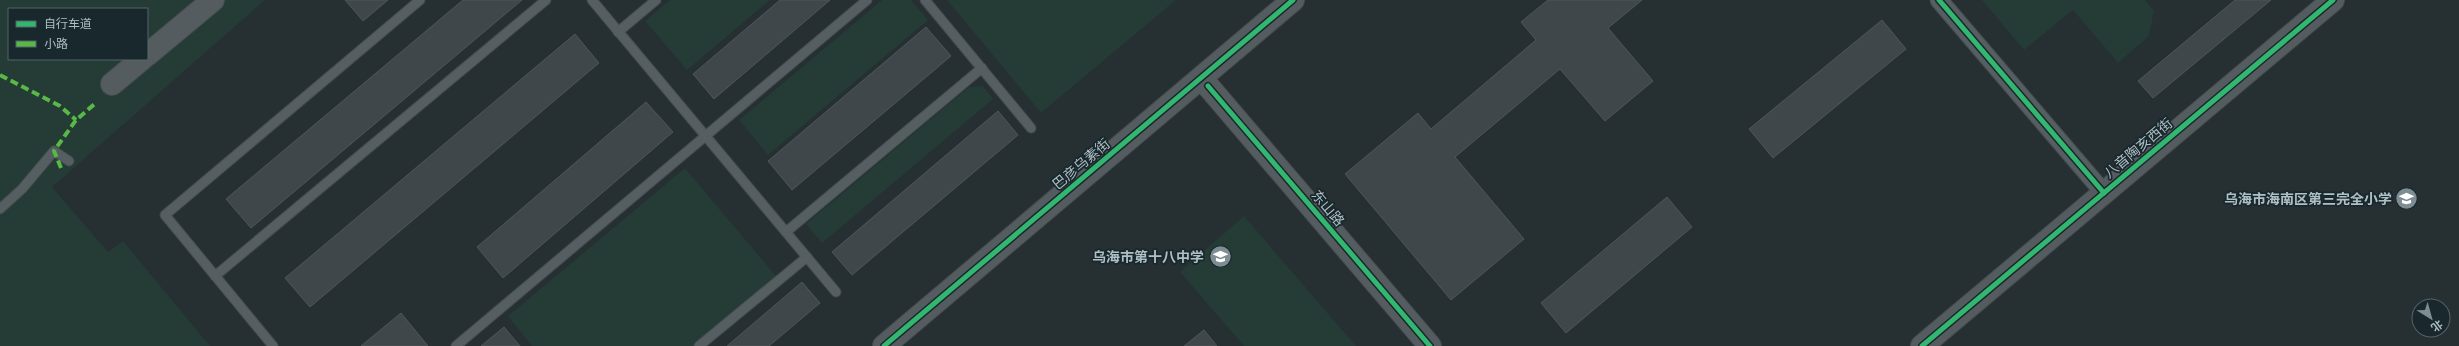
<svg xmlns="http://www.w3.org/2000/svg" width="2459" height="346" viewBox="0 0 2459 346" font-family="'Exo 2','Noto Sans SC',sans-serif">
<rect width="100%" height="100%" fill="#262f32"/>
<g fill="#253b35" fill-rule="evenodd">
<path d="M0,0H265L52,187L108,252L123,241L210,346H0ZM9,9H147V59H9Z"/>
<path d="M670,0H770L687,70L645,21Z"/>
<path d="M882,0H911L928,20L768,155L739,120Z"/>
<path d="M947,0H1176L1041,113Z"/>
<path d="M1982,0H2145L2154,11L2149,36L2118,63L2073,10L2024,50Z"/>
<path d="M983,86L993,99L822,243L806,224L969,87Z"/>
<path d="M685,168L776,276L693,346H532L508,316Z"/>
<path d="M1244,216L1356,346H1244L1180,272Z"/>
</g>
<g fill="#3f474a" stroke="#4d575a">
<path d="M345,0H388L363,21Z"/>
<path d="M463,0H522L251,228L226,199Z"/>
<path d="M780,0H830L714,99L693,74Z"/>
<path d="M1548,0H1642L1608,28L1653,81L1605,121L1560,69L1455,157L1524,239L1451,300L1345,174L1418,113L1431,129L1536,40L1521,22Z"/>
<path d="M2235,0H2271L2153,98L2138,81Z"/>
<path d="M1882,20L1906,49L1773,158L1749,129Z"/>
<path d="M926,27L951,56L792,190L768,161Z"/>
<path d="M575,34L599,63L310,307L285,278Z"/>
<path d="M646,102L673,132L503,278L477,247Z"/>
<path d="M998,111L1018,135L852,275L832,252Z"/>
<path d="M1667,197L1692,227L1566,333L1541,303Z"/>
<path d="M802,282L820,303L769,346H727Z"/>
<path d="M401,313L428,346H361Z"/>
<path d="M504,327L520,346H481Z"/>
<path d="M1204,330L1217,346H1184Z"/>
</g>
<g fill="none" stroke-linecap="round" stroke-linejoin="round">
<defs>
<g id="lane">
<path d="M592,0L836,292"/>
<path d="M925,0L1031,128"/>
<path d="M618,32L656,0"/>
<path d="M0,209L22,189L54,151L69,161"/>
<path d="M786,232L982,68"/>
<path d="M215,276L546,0"/>
<path d="M273,346L165,215L420,0"/>
<path d="M456,346L867,0"/>
<path d="M699,346L807,257"/>
</g>
<path id="street" d="M1939,0L2104,193"/>
<g id="secondary">
<path d="M147,55L213,0"/>
<path d="M112,84L142,59"/>
<path d="M1208,86L1430,346"/>
<path d="M884,346L1293,0"/>
<path d="M1922,346L2333,0"/>
</g>
</defs>
<use href="#lane" stroke="#444a4d" stroke-width="11"/>
<use href="#street" stroke="#444a4d" stroke-width="19"/>
<use href="#secondary" stroke="#444a4d" stroke-width="24"/>
<use href="#lane" stroke="#555e61" stroke-width="9"/>
<use href="#street" stroke="#555e61" stroke-width="17"/>
<use href="#secondary" stroke="#545c5f" stroke-width="22"/>
<g stroke="#58b947" stroke-width="4" stroke-dasharray="8 4" stroke-linecap="butt">
<path d="M0,75L60,106L76,120"/>
<path d="M61,168L54,151L76,120L97,102"/>
</g>
<defs>
<g id="cycleway">
<path d="M1939,0L2104,193"/>
<path d="M1208,86L1430,346"/>
<path d="M884,346L1293,0"/>
<path d="M1922,346L2333,0"/>
</g>
</defs>
<use href="#cycleway" stroke="#19282d" stroke-width="8"/>
<use href="#cycleway" stroke="#33b770" stroke-width="5"/>
</g>
<defs>
<symbol id="school-disc" viewBox="-11 -11 22 22"><circle r="9.5" fill="#7e8d92" stroke="#19282d"/><path d="M0-5L7-2L0 1L-7-2ZM-4 1L0 2.5L4 1V4Q0 6-4 4Z" fill="#fff"/></symbol>
</defs>
<g fill-rule="evenodd">
<use href="#school-disc" x="2394" y="186" width="25" height="25"/>
<use href="#school-disc" x="1208" y="244" width="25" height="25"/>
</g>
<g text-anchor="middle" stroke-width="3.5" stroke-linejoin="round" paint-order="stroke">
<g font-size="14" fill="#aebfc5" stroke="#19282d">
<text transform="translate(2138 148) rotate(-40)" y="5">八音陶亥西街</text>
<text transform="translate(1081 164) rotate(-40)" y="5">巴彦乌素街</text>
<text transform="translate(1328 208) rotate(50)" y="5">东山路</text>
</g>
<g font-size="14" font-weight="bold" fill="#aebfc5" stroke="#19282d" text-anchor="end">
<text x="2392" y="204">乌海市海南区第三完全小学</text>
<text x="1204" y="262">乌海市第十八中学</text>
</g>
</g>
<rect x="8" y="8" width="140" height="52" fill="#19282d" stroke="#55646a"/>
<rect x="16" y="21" width="20" height="6" fill="#33b770" stroke="#55646a"/>
<text x="44" y="28" font-size="12" fill="#aebfc5">自行车道</text>
<rect x="16" y="41" width="20" height="6" fill="#58b947" stroke="#55646a"/>
<text x="44" y="48" font-size="12" fill="#aebfc5">小路</text>
<g transform="translate(2431 318) rotate(143)"><circle r="19" fill="#19282d" stroke="#55646a"/>
<path d="M0-3L7 15L0 10L-7 15Z" fill="#7e8d92"/>
<text y="-6" font-size="11" font-weight="bold" text-anchor="middle" fill="#aebfc5">北</text>
</g>
</svg>
